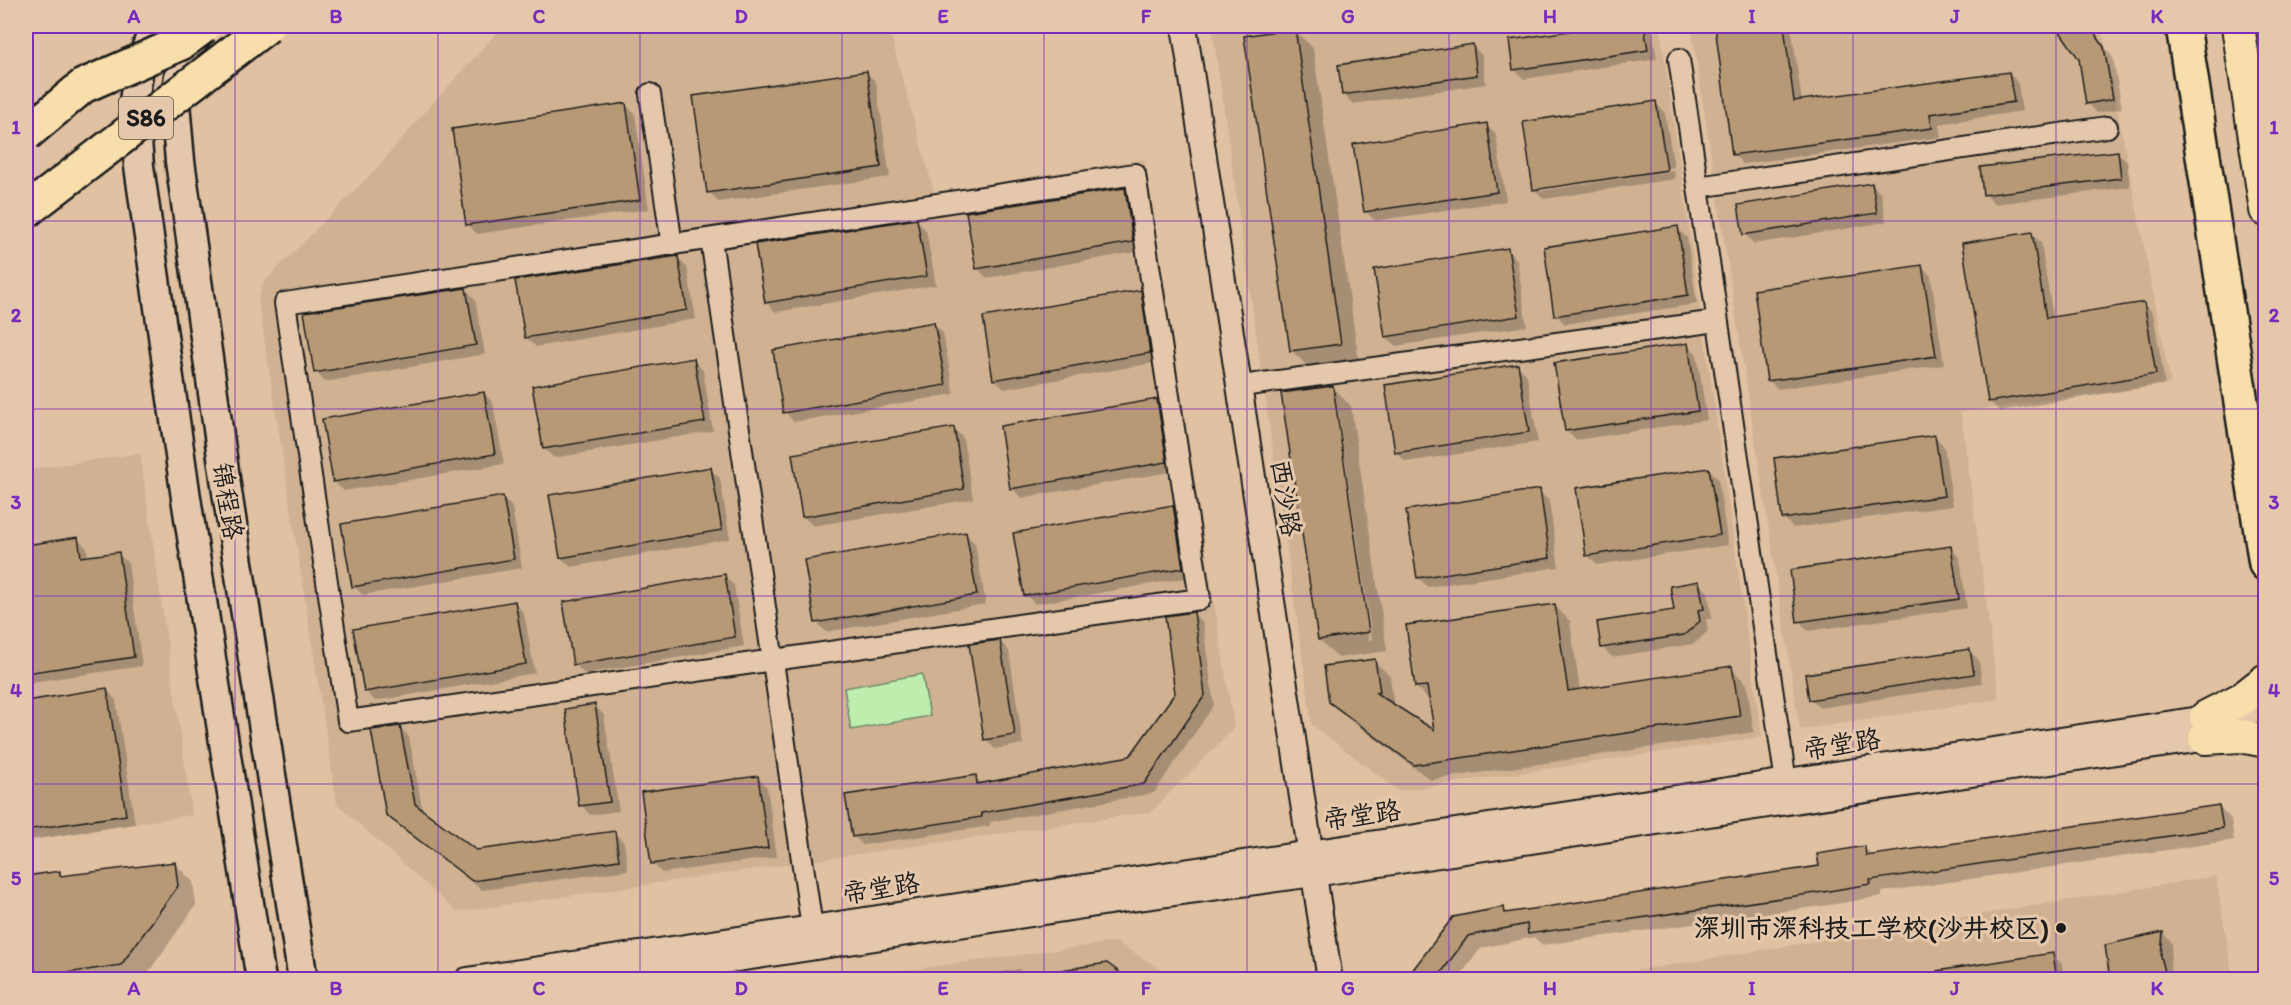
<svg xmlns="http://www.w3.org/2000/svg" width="2291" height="1005" viewBox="0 0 2291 1005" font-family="Itim,'LXGW WenKai TC',sans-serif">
<rect width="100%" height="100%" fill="#e0c1a1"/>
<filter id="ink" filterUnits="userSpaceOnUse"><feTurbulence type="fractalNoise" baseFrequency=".0167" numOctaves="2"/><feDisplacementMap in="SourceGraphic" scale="12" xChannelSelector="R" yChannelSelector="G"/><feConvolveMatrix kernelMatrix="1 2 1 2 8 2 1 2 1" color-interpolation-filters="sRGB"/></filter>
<g filter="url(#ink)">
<g fill="#d0b292">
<path d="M503,26H888L934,192L1144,159L1234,728L1151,812L457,912L337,804L258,299L264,282L376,169L423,114Z"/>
<path d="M1212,26H1660L1762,737L1399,791L1312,725Z"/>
<path d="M1691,26H2101L2171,384L1961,412L1999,699L1800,730Z"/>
<path d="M140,453L192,815L26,840V470Z"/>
<path d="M2216,876L2233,979L1578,980Z"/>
<path d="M1116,942L1178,979L832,980Z"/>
</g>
<path fill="#bdeeae" stroke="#6c8565" stroke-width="1.5" d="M922,674L930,716L851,730L844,688Z"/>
<g fill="#0003" fill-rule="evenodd">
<path d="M1612,26H1647L1652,30L1657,59L1524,79L1515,70L1510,41Z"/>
<path d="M1716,26H1791L1802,101L2009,73L2018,83L2022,111L1939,124L1941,137L1743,164L1733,154Z"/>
<path d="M2058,26H2091L2113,58L2122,108L2097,113L2088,103L2080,59Z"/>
<path d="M1294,30L1313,48L1359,362L1310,369L1292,351Z"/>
<path d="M1472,46L1482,55L1486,84L1353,104L1344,95L1339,66Z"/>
<path d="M866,72L876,82L890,177L718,202L709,192Z"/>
<path d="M1656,103L1665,113L1674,167L1540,188V191L1674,170L1675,179L1544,199L1535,190Z"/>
<path d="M625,104L635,114L649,209L477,234L468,225Z"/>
<path d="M1486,125L1496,135L1506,201L1375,221L1365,211Z"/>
<path d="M2117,152L2127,162L2130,187L1994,204L1985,194Z"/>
<path d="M1872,184L1881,194L1886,222L1754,244L1745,234Z"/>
<path d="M1124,189L1134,199L1142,251L987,278L977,268Z"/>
<path d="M917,221L926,230L936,285L776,312L766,303Z"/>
<path d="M1677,228L1687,238L1697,304L1565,324L1556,315Z"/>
<path d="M2031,233L2041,243L2053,318L2144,303L2153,313L2165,384L1999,411L1989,401Z"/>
<path d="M1508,250L1517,260L1527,326L1396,346L1386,337Z"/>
<path d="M677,257L687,267L696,319L536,347L526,338Z"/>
<path d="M1922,267L1931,276L1944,365L1778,389L1768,380Z"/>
<path d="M466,289L475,299L485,354L325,382L316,372Z"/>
<path d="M1140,291L1150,301L1159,362L1004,389L995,379Z"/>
<path d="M934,324L943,333L954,394L794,422L785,412Z"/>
<path d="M1687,344L1697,354L1707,420L1576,440L1566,431Z"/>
<path d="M693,360L703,370L713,431L554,458L544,449Z"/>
<path d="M1518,366L1527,375L1538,442L1406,462L1397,453Z"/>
<path d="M1332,387L1351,406L1387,651L1338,658L1319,639ZM1334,406H1337L1372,639L1369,640Z"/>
<path d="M484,393L493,403L504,464L344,491L334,482Z"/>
<path d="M1157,400L1166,410L1176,471L1021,498L1012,488Z"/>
<path d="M953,428L963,438L973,499L813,526L804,517L793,456Z"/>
<path d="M1935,437L1944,446L1953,506L1793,528L1784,518Z"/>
<path d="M710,469L720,478L730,539L571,567L561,558Z"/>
<path d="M1709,469L1718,479L1728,545L1597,565L1588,556Z"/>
<path d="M1539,491L1549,501L1559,567L1428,587L1418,578Z"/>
<path d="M502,497L512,507L522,568L363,595L353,586Z"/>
<path d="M1173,507L1182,516L1192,577L1035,604L1026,595Z"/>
<path d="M965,534L975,543L986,604L826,632L816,622Z"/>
<path d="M78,539L87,548L88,558L118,554L128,563L142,666L26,683V546Z"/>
<path d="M1951,548L1960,558L1967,608L1808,631L1799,621Z"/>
<path d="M724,576L734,585L744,646L584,674L575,664Z"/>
<path d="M1699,583L1708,592L1712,619H1706L1708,631L1694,644L1612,657L1602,647L1676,611Z"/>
<path d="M515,603L524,613L535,673L375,701L366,692Z"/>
<path d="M1555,606L1570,621L1580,690L1731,668L1747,684L1754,732L1431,780L1347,718L1331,702L1374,661L1390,676L1394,706L1436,733L1431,702L1416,687Z"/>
<path d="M1194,614L1203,623L1214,705L1154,793L990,822V826L863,845L853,836L975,777L982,784L1131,758L1176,694Z"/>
<path d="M1000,641L1009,651L1023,744L995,749L985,739Z"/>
<path d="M1969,651L1979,660L1982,683L1820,708L1810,699Z"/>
<path d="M107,690L116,700L135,824L26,841V702Z"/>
<path d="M595,706L604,715L619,811L590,815L581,805Z"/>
<path d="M400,727L409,737L423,812L476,852L614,833L624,842L628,870L482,890L398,824L388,814Z"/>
<path d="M757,777L767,787L777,857L662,873L653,864Z"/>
<path d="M2219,806L2231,819L2234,840L1882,892V896L1836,904L1542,945L1534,937L1481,948L1457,980H1407L1503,909L1508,914L1821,867L1864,848L1873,856Z"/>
<path d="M175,863L193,882L196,905L143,980H26V877L59,872L64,877Z"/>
<path d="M2163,933L2172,943L2170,967L2173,980H2112L2107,946Z"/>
<path d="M2052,955L2062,964L2064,980H1950Z"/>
<path d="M1019,969L1029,980H953Z"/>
<path d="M1902,975L1907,980H1872Z"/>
</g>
<g fill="#b79976" stroke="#1c1c1c" stroke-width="1.5">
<path d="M1602,26H1644L1648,50L1513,70L1509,40Z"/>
<path d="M1715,26H1784L1794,101L2009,72L2014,102L1930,114L1932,128L1732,155Z"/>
<path d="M2056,26H2090L2104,47L2113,99L2086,104L2079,59Z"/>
<path d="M1295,28L1341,344L1290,351L1244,36Z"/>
<path d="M1473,44L1477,75L1342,95L1338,65Z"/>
<path d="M867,71L881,167L707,193L693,96Z"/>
<path d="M1656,101L1667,170L1533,190L1523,122Z"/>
<path d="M626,103L640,200L466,225L452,129Z"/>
<path d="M1487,123L1497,192L1364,212L1353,144Z"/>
<path d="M2118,151L2121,178L1983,195L1980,167Z"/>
<path d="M1872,183L1877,213L1743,235L1738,205Z"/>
<path d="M1125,188L1133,242L976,269L966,212Z"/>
<path d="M917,219L927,276L765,303L755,244Z"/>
<path d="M1678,226L1688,295L1554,316L1544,247Z"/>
<path d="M2032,232L2046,318L2144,302L2156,374L1988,402L1962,243Z"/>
<path d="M1508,248L1519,316L1385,337L1374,269Z"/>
<path d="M678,256L687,310L525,338L515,280Z"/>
<path d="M1922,265L1936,356L1767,381L1754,290Z"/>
<path d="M466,288L476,345L314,373L304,312Z"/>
<path d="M1141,290L1150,353L993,380L983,317Z"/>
<path d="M934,322L946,385L783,413L773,350Z"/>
<path d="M1688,343L1698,411L1565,431L1554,363Z"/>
<path d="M694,358L705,422L543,449L532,386Z"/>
<path d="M1518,364L1529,432L1395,453L1385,385Z"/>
<path d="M1333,386L1369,632L1318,640L1281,393Z"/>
<path d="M484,392L495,454L333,482L322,419Z"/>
<path d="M1157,399L1167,462L1010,489L1000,426Z"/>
<path d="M954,427L964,489L802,517L792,454Z"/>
<path d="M1935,435L1944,496L1782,519L1774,458Z"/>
<path d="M711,467L722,530L560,558L549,495Z"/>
<path d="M1709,468L1720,535L1586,556L1576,488Z"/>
<path d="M1540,489L1550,558L1417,578L1406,510Z"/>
<path d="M503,496L514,559L352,587L341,524Z"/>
<path d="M1173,505L1183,568L1024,596L1013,533Z"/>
<path d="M966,532L977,595L815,623L804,560Z"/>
<path d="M78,537L81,557L119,552L134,657L26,673V545Z"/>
<path d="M1951,546L1959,599L1797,622L1790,570Z"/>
<path d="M725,574L735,637L573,665L563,602Z"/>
<path d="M1699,581L1704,609L1698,610L1700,621L1684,635L1601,648L1597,622L1674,610L1670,586Z"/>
<path d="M515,601L526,664L364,692L353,629Z"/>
<path d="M1555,604L1568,691L1732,666L1740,716L1414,765L1329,702L1324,666L1375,659L1380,692L1376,693L1434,730L1427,686L1415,687L1406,625Z"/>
<path d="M1194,612L1205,695L1144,784L981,813L982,817L852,837L845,795L976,775L977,784L1130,756L1175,693L1165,616Z"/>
<path d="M1000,640L1015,735L984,740L969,644Z"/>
<path d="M1970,649L1974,674L1809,700L1805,674Z"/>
<path d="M107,688L126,815L26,830V701Z"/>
<path d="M595,704L610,802L579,806L565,709Z"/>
<path d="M400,726L415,804L476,850L615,831L619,860L472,881L386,815L371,730Z"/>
<path d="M758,776L768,848L651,864L641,792Z"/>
<path d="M2219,805L2223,828L1870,880L1871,884L1823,892L1528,934L1527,924L1468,936L1436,980H1405L1453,917L1504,907L1505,913L1819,866L1817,854L1865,846L1866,856Z"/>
<path d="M175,862L178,886L121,965L26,979V876L60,871V876Z"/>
<path d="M2163,932L2161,956L2167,980H2110L2105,945Z"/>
<path d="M2053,953L2057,980H1937V971Z"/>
<path d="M1107,963L1130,980H1056L1055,971Z"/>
</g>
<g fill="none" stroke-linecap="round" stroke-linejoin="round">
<defs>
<g id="minor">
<path d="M1679,59L1788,796"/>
<path d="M650,94L672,245"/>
<path d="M1135,174L1200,599L348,721L285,303Z"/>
<path d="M1698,187L2107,127"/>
<path d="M711,239L814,941"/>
<path d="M1241,386L1717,321"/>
</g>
<g id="tertiary">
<path d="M1184,26L1330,980"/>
<path d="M467,980L2266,709"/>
<path d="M600,980L1116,901L1314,874L2221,736"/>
</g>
<g id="secondary">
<path d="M155,26L139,67L134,102L139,166L186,498L261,980"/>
<path d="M203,26L189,48L179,76L175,103L180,161L227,492L303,980"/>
</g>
<g id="primary">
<path d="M2238,26L2266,210"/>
<path d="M2206,717L2243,698L2266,680"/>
<path d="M2205,738L2241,736L2266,741"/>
</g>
<path id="motorway" d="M2183,26L2266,564"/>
</defs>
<use href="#minor" stroke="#1c1c1c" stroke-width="24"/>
<use href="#tertiary" stroke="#1c1c1c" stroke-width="28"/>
<use href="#secondary" stroke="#1c1c1c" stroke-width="33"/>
<use href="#primary" stroke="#1c1c1c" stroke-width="36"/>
<use href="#motorway" stroke="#1c1c1c" stroke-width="38"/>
<use href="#minor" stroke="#e5c8ac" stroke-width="20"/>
<use href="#tertiary" stroke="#e5c8ac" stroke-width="24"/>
<use href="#secondary" stroke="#e5c8ac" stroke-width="28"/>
<use href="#primary" stroke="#f8deab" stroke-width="32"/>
<use href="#motorway" stroke="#f8deab" stroke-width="33"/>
<defs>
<g id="motorway-bridge">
<path d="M26,134L83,86L181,43L204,26"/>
<path d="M26,211L267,26"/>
</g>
</defs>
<use href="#motorway-bridge" stroke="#1c1c1c" stroke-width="38" stroke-linecap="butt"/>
<use href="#motorway-bridge" stroke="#f8deab" stroke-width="33"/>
</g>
</g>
<path fill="none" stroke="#7b2cbf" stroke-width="1.5" stroke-opacity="0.55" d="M235,26V980M438,26V980M640,26V980M842,26V980M1044,26V980M1247,26V980M1449,26V980M1651,26V980M1853,26V980M2056,26V980M26,221H2266M26,409H2266M26,596H2266M26,784H2266"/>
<circle fill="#1c1c1c" stroke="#e5c8ac" stroke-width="2" cx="2061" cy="928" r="6"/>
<g text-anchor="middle" stroke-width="6" stroke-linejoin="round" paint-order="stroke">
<rect fill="#e5c8ac" stroke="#585047" stroke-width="1.5" x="119" y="97" width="54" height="42" rx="4.5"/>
<g font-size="24" font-weight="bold" fill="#1c1c1c">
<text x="146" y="126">S86</text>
</g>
<g font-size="26" fill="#1c1c1c" stroke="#e5c8ac">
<text transform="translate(1286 498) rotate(81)" y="9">西沙路</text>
<text transform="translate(228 501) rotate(81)" y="9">锦程路</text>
<text transform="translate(1842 744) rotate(-9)" y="9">帝堂路</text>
<text transform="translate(1362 815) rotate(-8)" y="9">帝堂路</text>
<text transform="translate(881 888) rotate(-9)" y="9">帝堂路</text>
</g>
<g font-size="26" font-weight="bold" fill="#1c1c1c" stroke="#e5c8ac" text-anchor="end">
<text x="2049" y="937">深圳市深科技工学校(沙井校区)</text>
</g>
</g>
<rect width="2291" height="1005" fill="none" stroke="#e5c8ac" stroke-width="66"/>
<rect x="33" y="33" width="2225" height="939" fill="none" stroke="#7b2cbf" stroke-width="2"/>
<g font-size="20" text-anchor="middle" font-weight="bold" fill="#7b2cbf">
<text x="134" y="23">A</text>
<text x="336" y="23">B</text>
<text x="539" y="23">C</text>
<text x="741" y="23">D</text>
<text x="943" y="23">E</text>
<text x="1146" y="23">F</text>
<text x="1348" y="23">G</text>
<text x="1550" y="23">H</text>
<text x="1752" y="23">I</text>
<text x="1955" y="23">J</text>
<text x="2157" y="23">K</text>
<text x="16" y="134">1</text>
<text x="2274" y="134">1</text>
<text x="16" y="322">2</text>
<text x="2274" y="322">2</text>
<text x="16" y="509">3</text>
<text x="2274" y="509">3</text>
<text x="16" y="697">4</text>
<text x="2274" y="697">4</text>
<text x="16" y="885">5</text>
<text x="2274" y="885">5</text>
<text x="134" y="995">A</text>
<text x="336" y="995">B</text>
<text x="539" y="995">C</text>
<text x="741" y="995">D</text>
<text x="943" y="995">E</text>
<text x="1146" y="995">F</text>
<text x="1348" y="995">G</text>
<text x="1550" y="995">H</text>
<text x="1752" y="995">I</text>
<text x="1955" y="995">J</text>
<text x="2157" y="995">K</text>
</g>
</svg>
